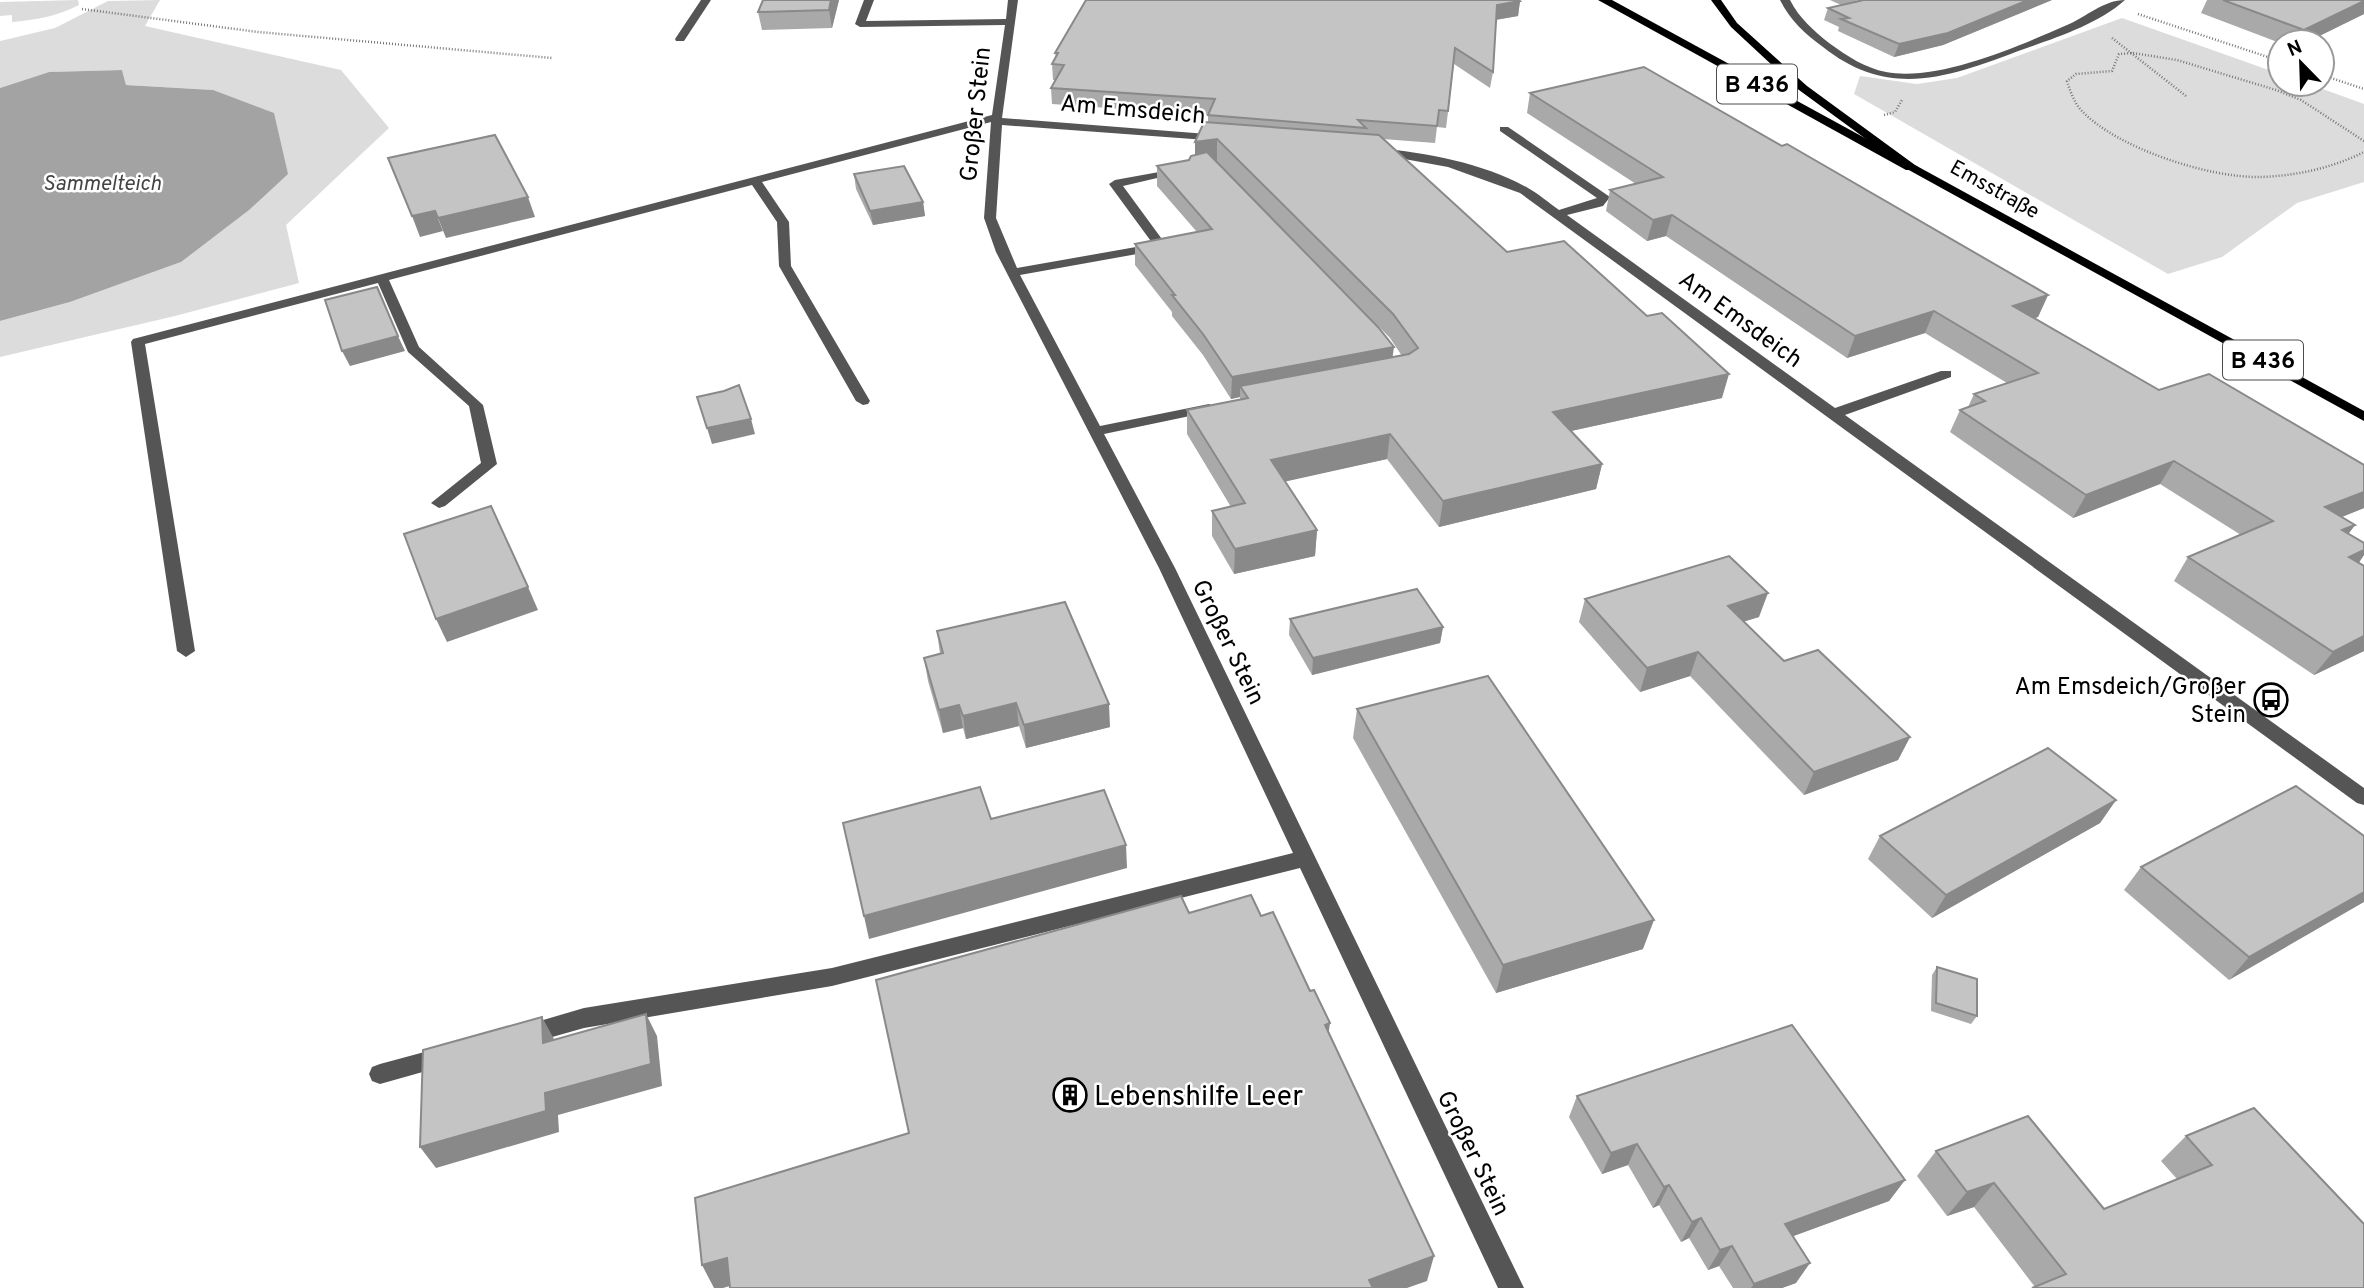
<svg xmlns="http://www.w3.org/2000/svg" width="2364" height="1288" viewBox="0 0 2364 1288" font-family="Overpass,sans-serif">
<rect width="100%" height="100%" fill="#fff"/>
<g fill="#dcdcdc">
<path d="M78,0L79,5C58,16 35,20 12,22V15L0,16V2Z"/>
<path d="M160,0L145,26L341,70L389,128L286,225L299,283L175,316L0,357V321L70,302L181,262L213,90L126,85L122,70L49,72L0,88V41L55,28L108,1Z"/>
<path d="M2122,18L2280,74V84H2309L2364,104V182L2297,203L2222,257L2168,274L1854,94L1860,76L1917,84L1957,78Z"/>
</g>
<path fill="#a3a3a3" d="M122,70L126,85L213,90L274,113L288,174L249,210L181,262L70,302L0,321V88L49,72Z"/>
<g fill="none" stroke-linecap="round" stroke-linejoin="round">
<g stroke="#777" stroke-width="2.5" stroke-dasharray="1 2" stroke-linecap="butt">
<path d="M82,9L258,32L552,58"/>
<path d="M2138,14L2280,61"/>
<path d="M2112,38L2186,96"/>
<path d="M2322,75L2364,89"/>
<path d="M1884,115L1895,112L1902,100"/>
<path d="M2364,141L2301,100L2276,90L2177,60L2133,53L2119,54L2112,71L2076,74L2067,81C2070,91 2074,102 2081,110C2116,148 2209,178 2260,177C2296,176 2332,168 2364,152"/>
</g>
<g fill="#555" fill-rule="evenodd">
<path d="M701,0H711L684,41H676L675,39Z"/>
<path d="M864,0H874L866,21L1006,19L1008,0H1018L1002,118L1220,135L1226,138L1220,141L1002,125L996,218L1017,268L1153,244L1109,184L1115,180L1181,168L1187,171L1123,186L1167,246L1165,249L1020,275L1100,426L1209,404L1216,408L1209,412L1104,434L1175,568L1524,1288H1498L1300,868L832,986L584,1028L524,1045L516,1042L513,1035L516,1028L584,1008L832,968L1293,853L1159,568L996,252L984,218L991,122L762,182L789,222L791,266L870,401L868,404L863,405L856,401L779,266L777,222L752,185L389,280L419,347L483,405L497,464L445,506L439,508L431,503L481,463L469,406L408,352L378,283L145,344L195,651L186,657L177,651L131,342L133,339L992,115L1005,25L860,27L855,24Z"/>
<path d="M1780,0H1790C1799,18 1814,31 1829,43C1847,56 1865,68 1886,72C1937,82 2019,46 2067,25C2086,17 2104,0 2125,0C2098,24 2058,37 2024,49C1951,76 1891,101 1823,47C1805,34 1790,20 1780,0Z"/>
<path d="M1500,127H1508L1610,197L1603,206L1567,215L1835,408L1941,371H1951V377L1845,415L2364,788V805L2357,803L1520,193L1448,167L1377,154L1371,151L1377,148C1427,153 1484,163 1528,188C1539,194 1549,203 1559,210L1597,198L1500,131Z"/>
<path d="M443,1047L451,1050L454,1057L451,1064L380,1084L372,1081L369,1074L372,1067L380,1064Z"/>
</g>
<path fill="#000" fill-rule="evenodd" d="M1711,0H1721L1737,23L1807,86L1915,165L2364,411V421L1907,169L1799,90L1731,27Z"/>
<path fill="#000" fill-rule="evenodd" d="M1598,0H1612L1918,167L1916,170H1906Z"/>
</g>
<g fill="#a9a9a9" fill-rule="evenodd">
<path d="M839,0L832,28L762,30L758,12Z"/>
<path d="M1830,0H2052L1943,45L1894,57L1838,31L1839,27L1824,20L1828,8L1841,5Z"/>
<path d="M2207,0H2364V14L2307,42H2280V43L2201,13Z"/>
<path d="M1520,1L1518,16L1496,20L1493,72L1490,88L1454,64L1446,128L1437,127L1435,143L1383,139L1507,252L1722,398L1571,431L1602,464L1596,489L1439,527L1387,459L1285,481L1317,530L1315,556L1234,574L1212,536V511L1231,507L1187,434V410L1240,399V397L1231,399L1203,355L1172,316V312L1135,265V244L1197,232L1157,186V166L1189,160L1195,155V142L1208,122V115L1052,104L1051,88L1055,80H1053L1052,64L1056,57L1055,53ZM1216,161L1390,338L1402,356L1393,357Z"/>
<path d="M1530,93L1782,146L2048,295L2038,317L2034,318L2159,390L2364,465V508L2342,517L2355,525L2348,534L2364,543V555L2359,563L2364,566V651L2314,675L2174,581L2188,557L2241,535L2160,484L2073,518L1950,432L1960,410L1968,407L1974,394L2007,383L1925,333L1847,358L1666,236L1647,241L1606,211L1610,190L1636,184L1527,113Z"/>
<path d="M854,174L923,202L925,216L873,225L856,189Z"/>
<path d="M1585,599L1759,617L1744,621L1784,661L1910,737L1898,760L1804,795L1690,676L1640,692L1579,622Z"/>
<path d="M1290,619L1443,627L1440,643L1312,675L1289,635Z"/>
<path d="M937,631L1110,727L1026,748L1019,726L966,739L963,728L943,733L928,681L924,658L940,654Z"/>
<path d="M1357,709L1643,949L1496,993L1353,738Z"/>
<path d="M2116,800L2100,823L1932,918L1868,859L1880,836Z"/>
<path d="M2364,836L2229,980L2124,890L2141,867Z"/>
<path d="M1937,967L1977,1016L1971,1024L1931,1011L1932,975Z"/>
<path d="M1577,1096L1905,1180L1889,1201L1793,1236L1796,1283L1782,1288H1733L1719,1266L1708,1270L1689,1238L1681,1242L1659,1205L1653,1208L1628,1165L1602,1174L1569,1117Z"/>
<path d="M2186,1136L2364,1224L2035,1287L1974,1207L1947,1216L1917,1176L1936,1151L2104,1209L2177,1179L2161,1161Z"/>
</g>
<g fill="#898989">
<path d="M831,0H839L832,28L829,10Z"/>
<path d="M2028,0H2052L1943,45L1894,57L1899,44Z"/>
<path d="M1520,1L1518,16L1494,20L1497,5Z"/>
<path d="M2364,1V14L2307,42H2297L2304,30Z"/>
<path d="M1217,139V161L1195,164V142Z"/>
<path d="M528,197L535,217L446,238L438,218Z"/>
<path d="M923,202L925,216L873,225L870,211Z"/>
<path d="M435,211L443,231L420,237L412,216Z"/>
<path d="M1672,215L1666,236L1647,241L1653,220Z"/>
<path d="M2048,295L2038,317L2004,328L2013,306Z"/>
<path d="M1934,311L1925,333L1847,358L1855,336Z"/>
<path d="M398,336L405,351L350,366L342,351Z"/>
<path d="M1394,347L1391,368L1240,386V397L1231,399L1232,377Z"/>
<path d="M1729,374L1722,398L1548,436L1553,412Z"/>
<path d="M751,419L755,434L712,444L707,428Z"/>
<path d="M1390,434L1387,459L1270,485L1271,460Z"/>
<path d="M2174,461L2160,484L2073,518L2086,495Z"/>
<path d="M1602,464L1596,489L1439,527L1443,501Z"/>
<path d="M2364,492V508L2309,530L2325,507Z"/>
<path d="M2355,525L2338,548L2342,530Z"/>
<path d="M1317,530L1315,556L1234,574L1235,549Z"/>
<path d="M2364,550V555L2353,570L2349,557Z"/>
<path d="M528,587L538,610L447,642L436,619Z"/>
<path d="M1768,593L1759,617L1720,629L1728,606Z"/>
<path d="M1443,627L1440,643L1312,675L1313,658Z"/>
<path d="M2364,636V651L2314,675L2333,652Z"/>
<path d="M1698,652L1690,676L1640,692L1647,668Z"/>
<path d="M1016,703L1019,726L966,739L963,716Z"/>
<path d="M1109,704L1110,727L1026,748L1024,725Z"/>
<path d="M959,705L963,728L943,733L939,710Z"/>
<path d="M1910,737L1898,760L1804,795L1814,772Z"/>
<path d="M2116,800L2100,823L1932,918L1946,895Z"/>
<path d="M1126,845L1127,868L869,939L864,916Z"/>
<path d="M2364,892V902L2229,980L2249,957Z"/>
<path d="M1654,920L1643,949L1496,993L1503,965Z"/>
<path d="M646,1014L657,1036L662,1086L558,1115L559,1132L436,1168L420,1147L545,1093Z"/>
<path d="M542,1017L554,1039L555,1065L543,1043Z"/>
<path d="M1330,1023L1326,1051L1325,1025Z"/>
<path d="M1637,1144L1628,1165L1602,1174L1611,1153Z"/>
<path d="M1905,1180L1889,1201L1772,1244L1785,1224Z"/>
<path d="M1994,1183L1974,1207L1947,1216L1967,1192Z"/>
<path d="M1669,1185L1659,1205L1653,1208L1664,1187Z"/>
<path d="M1701,1218L1689,1238L1681,1242L1692,1222Z"/>
<path d="M1732,1246L1719,1266L1708,1270L1720,1250Z"/>
<path d="M1434,1256L1427,1281L1407,1288H1367L1369,1280Z"/>
<path d="M727,1258L740,1283L723,1288H714L702,1265Z"/>
<path d="M1810,1263L1796,1283L1782,1288H1751L1754,1284Z"/>
</g>
<g fill="#c4c4c4" stroke="#898989" stroke-width="2">
<path d="M763,0H831L829,10L758,12Z"/>
<path d="M1086,0H1519L1520,1L1497,5L1493,72L1455,48L1448,111L1439,110L1437,126L1358,120L1366,128L1208,115L1215,99L1051,88L1064,65L1052,64L1058,53H1055Z"/>
<path d="M1858,0H2028L1948,33L1899,44L1841,19L1849,18L1828,8L1860,1Z"/>
<path d="M2223,0H2364V1L2304,30Z"/>
<path d="M1644,67L1782,146L1787,144L2048,295L2013,306L2159,390L2209,374L2364,465V492L2325,507L2355,525L2342,530L2364,543V550L2349,557L2364,566V636L2333,652L2188,557L2273,521L2174,461L2086,495L1960,410L1985,401L1974,394L2038,373L1934,311L1855,336L1672,215L1653,220L1610,190L1663,177L1530,93Z"/>
<path d="M1204,122L1379,135L1507,252L1564,241L1647,316L1662,313L1729,374L1553,412L1602,464L1443,501L1390,434L1271,460L1317,530L1235,549L1212,511L1245,503L1187,410L1248,398L1240,386L1409,354L1418,348L1393,314L1217,139L1195,142Z"/>
<path d="M495,135L528,197L438,218L435,211L412,216L388,158Z"/>
<path d="M1207,152L1378,327L1394,347L1232,377L1203,334L1172,295H1175L1135,244L1212,229L1157,166L1189,160L1191,156Z"/>
<path d="M904,166L923,202L870,211L854,174Z"/>
<path d="M377,287L398,336L342,351L325,300Z"/>
<path d="M739,385L751,419L707,428L697,397L724,391Z"/>
<path d="M491,506L528,587L436,619L404,534Z"/>
<path d="M1729,556L1768,593L1728,606L1784,661L1818,650L1910,737L1814,772L1698,652L1647,668L1585,599Z"/>
<path d="M1417,589L1443,627L1313,658L1290,619Z"/>
<path d="M1065,602L1109,704L1024,725L1016,703L963,716L959,705L939,710L924,658L943,653L937,631Z"/>
<path d="M1488,676L1654,920L1503,965L1357,709Z"/>
<path d="M2048,748L2116,800L1946,895L1880,836Z"/>
<path d="M2296,786L2364,836V892L2249,957L2141,867Z"/>
<path d="M980,787L991,819L1104,790L1126,845L864,916L843,823Z"/>
<path d="M1251,895L1261,916L1273,912L1310,991L1314,990L1330,1023L1325,1025L1434,1256L1369,1280L1373,1288H730L727,1258L702,1265L695,1198L909,1133L876,980L1181,896L1189,913Z"/>
<path d="M1937,967L1977,979V1016L1936,1003Z"/>
<path d="M646,1014L651,1064L545,1093L546,1111L420,1147L423,1050L542,1017L543,1043Z"/>
<path d="M1792,1025L1905,1180L1785,1224L1810,1263L1754,1284L1732,1246L1720,1250L1701,1218L1692,1222L1669,1185L1664,1187L1637,1144L1611,1153L1577,1096Z"/>
<path d="M2254,1108L2364,1224V1288H2032L2066,1274L1994,1183L1967,1192L1936,1151L2028,1116L2104,1209L2212,1165L2186,1136Z"/>
</g>
<defs>
<symbol id="bus-ring" viewBox="-11 -11 22 22"><circle r="9.5" fill="#fff" stroke="#000" stroke-width="1.5"/><path d="M-5-6H5V4H4V6H2V4H-2V6H-4V4H-5ZM-3.5-4V0h7V-4ZM-3.5 1.2v1.5H-2V1.2ZM2 1.2v1.5H3.5V1.2Z" fill="#000"/></symbol>
<symbol id="building-ring" viewBox="-11 -11 22 22"><circle r="9.5" fill="#fff" stroke="#000" stroke-width="1.5"/><path d="M-4-6H4V6H1V3H-1V6H-4ZM-2.5-4.3h1.7v1.8h-1.7ZM.8-4.3h1.7v1.8H.8ZM-2.5-1h1.7V.8h-1.7ZM.8-1h1.7V.8H.8Z" fill="#000"/></symbol>
</defs>
<g fill-rule="evenodd">
<use href="#bus-ring" x="2252" y="681" width="38" height="38"/>
<use href="#building-ring" x="1051" y="1076" width="38" height="38"/>
</g>
<g text-anchor="middle" stroke-width="5" stroke-linejoin="round" paint-order="stroke">
<g font-size="21" font-style="italic" fill="#444" stroke="#fff">
<text x="102" y="190">Sammelteich</text>
</g>
<g font-size="21" fill="#000" stroke="#fff">
<text transform="translate(1995 189) rotate(29)" y="7">Emsstraße</text>
</g>
<g fill="#fff" stroke="#4c4c4c" stroke-width="2">
<rect x="1717" y="64.5" width="80" height="39" rx="5"/>
<rect x="2223" y="340.5" width="80" height="39" rx="5"/>
</g>
<g font-size="23" font-weight="bold" fill="#000">
<text x="1757" y="92">B 436</text>
<text x="2263" y="368">B 436</text>
</g>
<g font-size="24" fill="#000" stroke="#fff">
<text transform="translate(1133 109) rotate(5)" y="8">Am Emsdeich</text>
<text transform="translate(975 114) rotate(-84)" y="8">Großer Stein</text>
<text transform="translate(1741 319) rotate(36)" y="8">Am Emsdeich</text>
<text transform="translate(1229 642) rotate(64)" y="8">Großer Stein</text>
<text transform="translate(1474 1153) rotate(64)" y="8">Großer Stein</text>
</g>
<g font-size="24" fill="#000" stroke="#fff" text-anchor="end">
<text x="2246" y="694">Am Emsdeich/Großer<tspan x="2246" dy="28">Stein</tspan></text>
</g>
<g font-size="28" fill="#000" stroke="#fff" text-anchor="start">
<text x="1094" y="1105">Lebenshilfe Leer</text>
</g>
</g>
<g transform="translate(2301 63) rotate(337)"><circle r="33" fill="#ffffff" stroke="#999999" stroke-width="2"/>
<path d="M0-5L12 26L0 18L-12 26Z" fill="#000000"/>
<text y="-10" font-size="19" font-weight="bold" text-anchor="middle" fill="#000000">N</text>
</g>
</svg>
